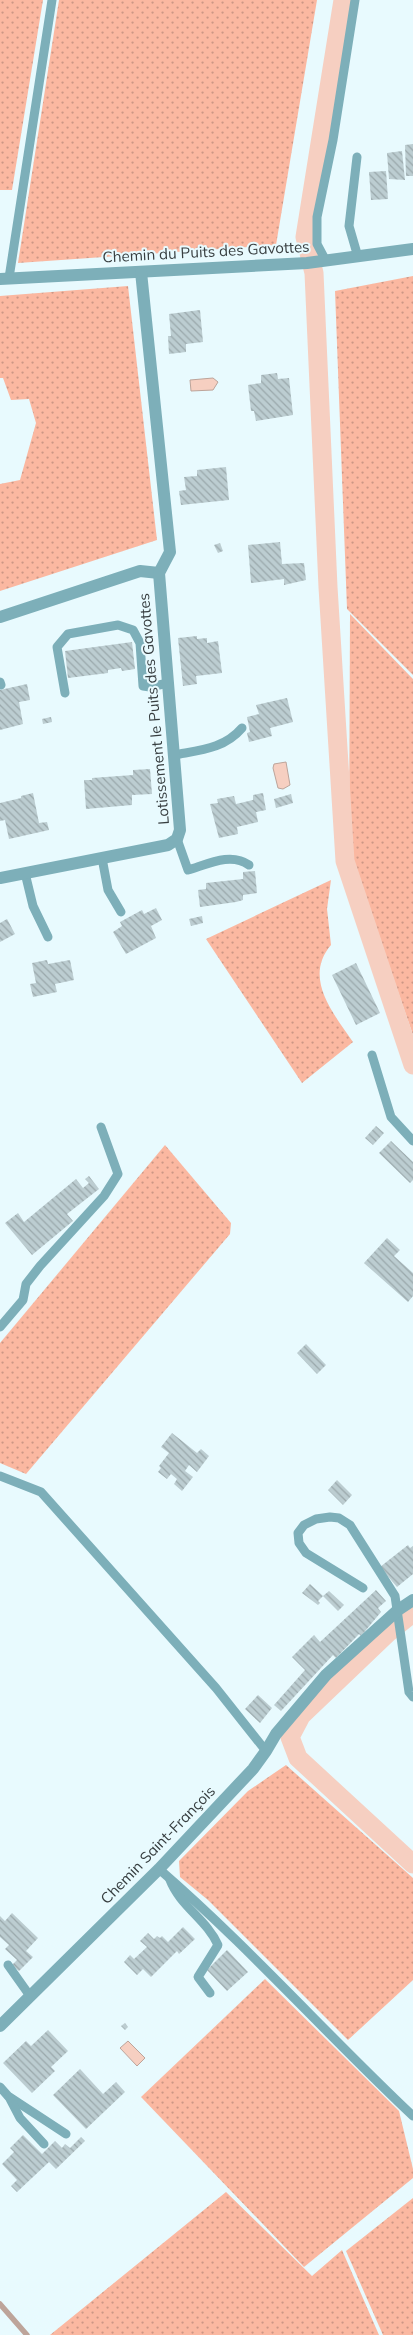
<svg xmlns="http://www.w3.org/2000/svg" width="413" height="2335" viewBox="0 0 413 2335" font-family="Mulish,sans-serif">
<defs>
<pattern id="grass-dots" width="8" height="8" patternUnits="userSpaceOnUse" patternTransform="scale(1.25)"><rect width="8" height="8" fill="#fbb8a1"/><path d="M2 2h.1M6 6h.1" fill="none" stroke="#cc9785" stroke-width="1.8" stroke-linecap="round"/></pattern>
<pattern id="building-back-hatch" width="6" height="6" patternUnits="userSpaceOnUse" patternTransform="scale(1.25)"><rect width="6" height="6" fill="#bccdd1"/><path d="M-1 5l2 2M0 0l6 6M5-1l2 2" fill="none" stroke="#9aa8ab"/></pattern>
</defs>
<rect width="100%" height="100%" fill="#e8fafe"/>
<g fill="url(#grass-dots)">
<path d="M0,0H43L12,190H0Z"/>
<path d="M59,0H317L276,245L18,263Z"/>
<path d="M413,276V675L347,609L335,291Z"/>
<path d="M128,286L157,540L0,591V484L20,480L36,423L29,399L11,400L3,378H0V296Z"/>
<path d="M350,614L413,679V1035L349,851Z"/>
<path d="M331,880L327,909L331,945C303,978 333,1013 353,1042L302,1083L206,939Z"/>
<path d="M165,1145L231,1223L230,1234L26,1474L0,1463V1343Z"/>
<path d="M286,1765L413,1878V1980L348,2040L208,1900L180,1877L179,1861L248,1791Z"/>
<path d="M265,1979L399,2111L413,2169V2178L304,2267L141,2097Z"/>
<path d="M226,2192L312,2276L342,2250L379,2335H50Z"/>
<path d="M413,2198V2335H383L346,2251Z"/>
</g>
<g fill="#f6cfc1" stroke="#bda49a">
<path d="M213,378L218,382L213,390L191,391L190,380Z"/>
<path d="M286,762L290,785L283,789L278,788L273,768L274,764Z"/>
<path d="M128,2041L145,2058L137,2066L120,2048Z"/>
</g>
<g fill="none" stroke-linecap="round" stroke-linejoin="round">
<path stroke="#bda49a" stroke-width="5.5" d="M0,2304L27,2335"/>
<g stroke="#f6cfc1" stroke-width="19">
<path d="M343,0L305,237L314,273L328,587L345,861L413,1065"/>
<path d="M413,1613L389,1632L301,1716L290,1737L298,1758L413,1864"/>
</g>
</g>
<g fill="url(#building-back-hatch)">
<path d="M413,144V176H406L405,145Z"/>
<path d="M402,151L405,180L389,179L387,153Z"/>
<path d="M386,171L388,199L371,200L369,172Z"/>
<path d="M200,310L203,342L186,344V352L169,354L168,336H171L169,314Z"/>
<path d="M277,373L278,379L289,378L293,415L256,421L254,411H251L248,385L261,383V375Z"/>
<path d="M226,467L229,500L181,505L179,491L186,490L184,477L197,476V470Z"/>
<path d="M280,542L282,564L304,563L306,580L284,585V579L251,583L248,545Z"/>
<path d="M220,543L223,551L218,553L214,545Z"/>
<path d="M197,636V639L207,638V643L218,641L222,673L196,676L197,684L183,686L178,638Z"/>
<path d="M132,642L135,669L122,671L121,668L108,670V673L68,678L65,651Z"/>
<path d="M27,684L30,700L19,702L23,724L0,730V690Z"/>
<path d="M287,698L293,722L270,728L272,736L249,742L247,733L250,732L247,717L259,714L256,705Z"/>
<path d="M51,717L52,722L43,724L42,719Z"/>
<path d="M150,769L152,794L132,795V805L86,809L84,780H92V778L133,775V770Z"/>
<path d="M33,793L39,823L47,822L49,830L9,839L5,820L0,821V803L21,798V796Z"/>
<path d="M263,793L266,810L256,812L258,822L237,827L238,834L219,838L210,804L218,803L217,799L234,796L236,804L253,800V795Z"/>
<path d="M291,794L293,803L276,808L274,799Z"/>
<path d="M255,871L257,893L243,895V900L236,902L200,907L198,890L206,889V883L243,879V872Z"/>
<path d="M156,908L162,920L151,926L156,938L126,954L113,932L122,926L120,922L142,910L144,914Z"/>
<path d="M202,916L203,923L191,926L189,919Z"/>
<path d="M7,919L15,934L0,942V923Z"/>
<path d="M47,960L48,964L70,960L74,980L55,984L57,992L33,997L30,984L36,983L32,963Z"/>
<path d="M356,963L380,1013L356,1025L332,975Z"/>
<path d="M376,1126L384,1133L373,1145L365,1138Z"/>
<path d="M391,1141L413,1162V1180L410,1183L379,1153Z"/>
<path d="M89,1176L99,1189L67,1214L73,1221L32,1255L5,1223L18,1213L24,1222L76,1179L83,1188L89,1183L85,1179Z"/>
<path d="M387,1238L400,1250L394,1256L413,1273V1296L408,1302L364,1263Z"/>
<path d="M306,1344L326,1365L317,1374L297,1353Z"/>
<path d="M172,1433L197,1453L201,1449L209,1456L197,1472L189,1465L185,1471L193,1477L182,1491L174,1484L177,1479L171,1474L167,1479L158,1472L161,1468L159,1466L169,1453L161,1447Z"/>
<path d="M337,1480L352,1495L343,1505L328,1490Z"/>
<path d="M408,1545L410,1548L413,1546V1574L397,1587L380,1567Z"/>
<path d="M310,1584L323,1596L318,1601L320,1603L318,1605L302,1593Z"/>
<path d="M376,1590L386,1601L378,1608L381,1612L361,1636L359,1634L336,1658L333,1655L281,1711L274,1705L305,1670L292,1657L314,1635L320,1642Z"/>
<path d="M329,1591L344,1605L338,1611L323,1596Z"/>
<path d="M258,1695L272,1708L260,1723L245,1709Z"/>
<path d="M12,1913L38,1938L26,1951L33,1957L19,1971L12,1965L17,1960L5,1949L9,1945L0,1937V1916L5,1921Z"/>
<path d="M183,1927L195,1939L179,1954L177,1951L151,1977L143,1969L137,1975L124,1962L130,1955L134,1959L147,1947L140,1941L148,1933L154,1939L157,1936L160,1938L162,1936L168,1942Z"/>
<path d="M227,1950L248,1972L227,1991L207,1970Z"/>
<path d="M125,2023L128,2027L125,2030L121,2026Z"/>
<path d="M48,2030L68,2051L51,2067L55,2071L32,2093L3,2063L26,2041L31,2046Z"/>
<path d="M80,2069L103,2094L116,2082L125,2092L86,2129L53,2095Z"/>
<path d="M23,2135L42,2154L55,2141L62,2148L65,2144L70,2148L81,2137L85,2141L56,2169L49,2162L17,2192L11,2186L17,2180L2,2164L14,2152L10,2148Z"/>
</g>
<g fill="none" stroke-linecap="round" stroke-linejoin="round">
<g stroke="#7dafb9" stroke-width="9">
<path d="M357,157L349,226L358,257"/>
<path d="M326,261L317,244V217L333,140L355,0"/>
<path d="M9,278L52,0"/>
<path d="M0,682L1,685"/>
<path d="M65,693L57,647L68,634L118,625L133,630L140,643L143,686L150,687L168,683"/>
<path d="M174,755C200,750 224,749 242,728"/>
<path d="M177,839L188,870C208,864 231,852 249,865"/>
<path d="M102,858L108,890L121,912"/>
<path d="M25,873L33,906L48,937"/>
<path d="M372,1055L391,1117L413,1141"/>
<path d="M0,1327L23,1300L26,1284L40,1266L104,1196L118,1174L101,1127"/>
<path d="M0,1476L41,1492L216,1688L266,1751"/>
<path d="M363,1588L306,1553L299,1543L298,1533L304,1525L316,1519L330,1517L339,1518L350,1525L395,1596L409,1692L413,1697"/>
<path d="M159,1869C248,1946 327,2035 413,2116"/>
<path d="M170,1880C180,1906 207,1920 218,1945L198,1977L210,1993"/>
<path d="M8,1965L30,1996"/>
<path d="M0,2087L8,2096L66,2134"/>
<path d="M9,2097L20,2118L44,2144"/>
</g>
<g stroke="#7dafb9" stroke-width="12">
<path d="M0,279L307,263L413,249"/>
<path d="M0,617L140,571L159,573"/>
<path d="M0,878L168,845L177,839L180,830L159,573L170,552L141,272"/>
<path d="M0,2026L159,1869L253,1769L266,1751L276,1734L326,1675L398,1610L413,1600"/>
</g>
</g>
<g text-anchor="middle" stroke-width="4" stroke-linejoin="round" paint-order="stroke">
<g font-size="15" fill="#373e40" stroke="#e8fafe">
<text transform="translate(206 252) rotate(-3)" y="5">Chemin du Puits des Gavottes</text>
<text transform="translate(154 709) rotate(-95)" y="5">Lotissement le Puits des Gavottes</text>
<text transform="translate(158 1845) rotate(-46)" y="5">Chemin Saint-François</text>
</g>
</g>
</svg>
